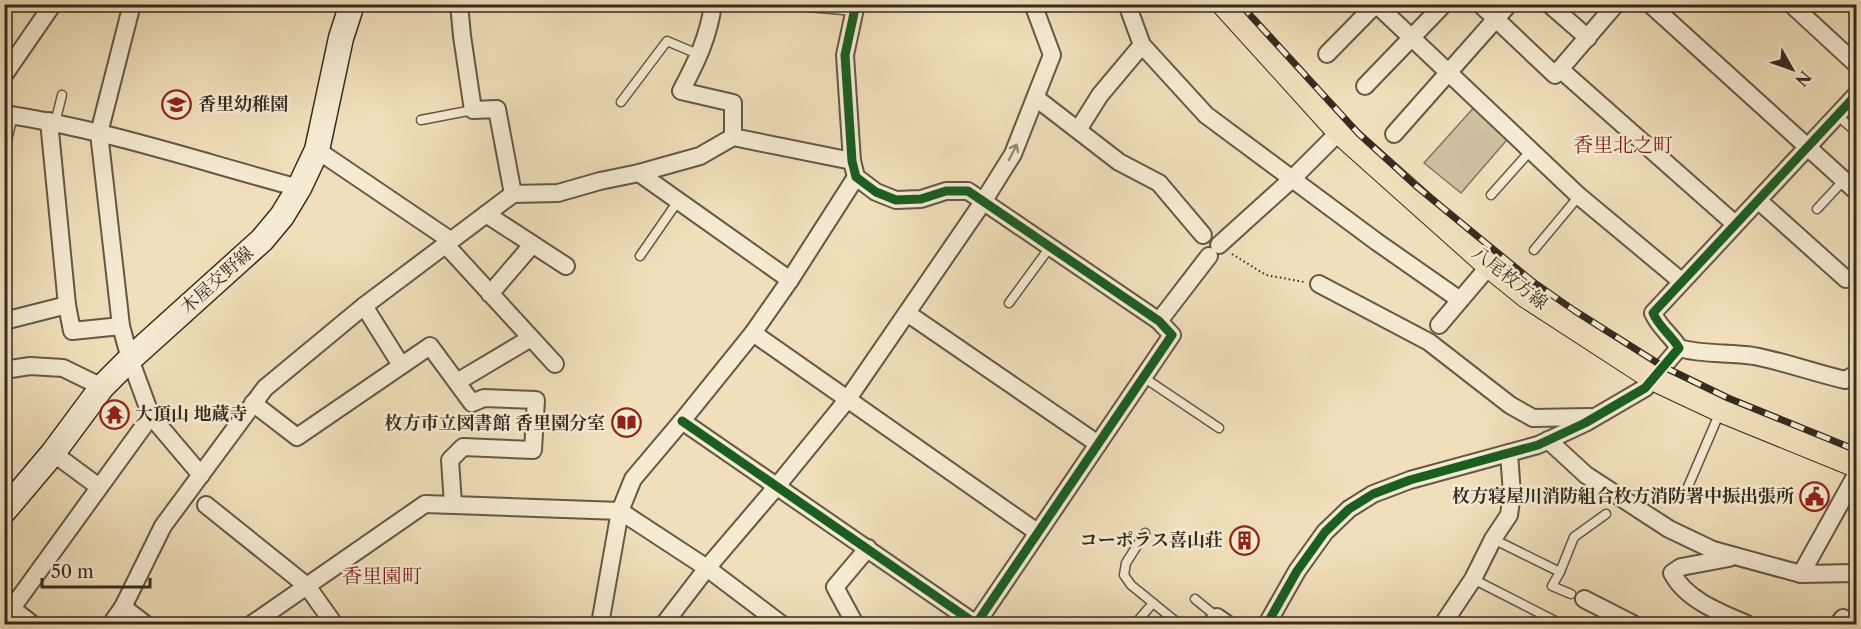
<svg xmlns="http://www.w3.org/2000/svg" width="1861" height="629" viewBox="0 0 1861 629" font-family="'Libre Caslon Text','Noto Serif JP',serif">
<rect width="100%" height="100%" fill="#f0dfba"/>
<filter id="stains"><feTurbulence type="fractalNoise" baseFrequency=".00333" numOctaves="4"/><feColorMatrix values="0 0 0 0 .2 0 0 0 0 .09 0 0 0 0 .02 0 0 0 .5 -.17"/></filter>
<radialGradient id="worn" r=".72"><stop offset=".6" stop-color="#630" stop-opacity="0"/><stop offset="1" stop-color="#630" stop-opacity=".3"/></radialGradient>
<path fill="#d0c0a0" stroke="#837660" stroke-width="1.5" d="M1477,104L1511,135L1461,193L1424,163Z"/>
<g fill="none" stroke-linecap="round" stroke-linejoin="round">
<defs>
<g id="lane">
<path d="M784,5L855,11"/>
<path d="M621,102L667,41L700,55"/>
<path d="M1837,115L1856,132"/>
<path d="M421,120L473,110"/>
<path d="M55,123L62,95"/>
<path d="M4,153L13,115"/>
<path d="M1491,195L1532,149"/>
<path d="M1817,209L1844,180"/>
<path d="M1534,250L1579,196"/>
<path d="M640,256L678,201"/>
<path d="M1009,303L1050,247"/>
<path d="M1143,377L1219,428"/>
<path d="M1687,489L1720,412"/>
<path d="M1145,533L1126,563L1124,575L1131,585L1179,624"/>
<path d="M1493,539L1560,572"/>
<path d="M1473,579L1559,623"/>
<path d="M1571,594L1552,586L1560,572L1574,537L1606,514"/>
<path d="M1195,599L1217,617"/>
<path d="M1135,624L1153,603"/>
</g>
<g id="street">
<path d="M132,4L99,133L121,326L130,359L151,416L201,475"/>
<path d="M459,4L462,36L473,110L497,109L513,194L558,193L600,181L639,173L700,156L733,137"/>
<path d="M713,4C709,36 696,63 681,91L733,103V137L852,161"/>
<path d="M1127,4L1142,45L1206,115L1377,242L1460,300"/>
<path d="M1480,4L1555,75L1616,4"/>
<path d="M1549,4L1588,38"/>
<path d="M1650,4L1856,191"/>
<path d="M1791,4L1856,64"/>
<path d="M1327,54L1376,4L1579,196L1681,281"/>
<path d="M1560,69L1735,224"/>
<path d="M4,75L53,4"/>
<path d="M1365,86L1444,4"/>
<path d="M1036,98L1119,162L1159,183L1203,235"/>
<path d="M4,114C104,129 202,162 299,188"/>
<path d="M49,121L67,305L72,331L121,326"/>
<path d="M1078,130L1100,95L1142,45"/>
<path d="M1394,134L1509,4"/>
<path d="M317,150L450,240"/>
<path d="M639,173L790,280"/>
<path d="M1759,201L1846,279"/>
<path d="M486,214L566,266"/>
<path d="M445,244L555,364"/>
<path d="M1219,245L1292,179L1340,131"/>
<path d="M1319,284L1429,342L1510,405L1533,418L1590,417"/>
<path d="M490,294L532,245"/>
<path d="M364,306L401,365"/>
<path d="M907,313L1098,444"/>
<path d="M4,321L67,305"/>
<path d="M1159,321L1209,256"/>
<path d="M1439,325L1490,265"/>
<path d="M753,333L1037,532"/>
<path d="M1679,348C1703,355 1729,352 1754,356C1785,362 1815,373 1845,380L1856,374"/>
<path d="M4,370L30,366L63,368L102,387"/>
<path d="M457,382L531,338"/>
<path d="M253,403L297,437L430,346L472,403L484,398L536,400L533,450L463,447L450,460L453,504"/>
<path d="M682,421L976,624L1172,335L1159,321L968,191H946L921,199L896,200L876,192L856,177L852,161L845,55L856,4"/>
<path d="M1548,440L1586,475L1669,529L1713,550L1801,574L1856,573"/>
<path d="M53,453L99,487"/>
<path d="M206,505L307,586L334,624"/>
<path d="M1729,558L1681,567L1672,573C1686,600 1721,613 1747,624"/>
<path d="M1801,574L1856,475"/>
<path d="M1584,599L1633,624"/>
<path d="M5,603L32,624"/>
<path d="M123,607L145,624"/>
<path d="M4,619L151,416"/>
<path d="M111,624L123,607L163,526L265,388L364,306L513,194"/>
<path d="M252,624L425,504L620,511L707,568L781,624"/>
<path d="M600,624L620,511L633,479L682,421L753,333L790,280L856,177"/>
<path d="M664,624L707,568L777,486L847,400L983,202L1013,154L1052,55L1033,4"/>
<path d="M855,624L835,587L868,548"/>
<path d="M1211,624L1217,617L1227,624"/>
<path d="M1267,624L1297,571L1325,532L1349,509L1373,494L1410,480L1538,445L1585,423L1645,388L1679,348C1672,336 1658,326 1653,313L1856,95"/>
<path d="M1443,624L1473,579L1493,539L1509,515L1512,494L1509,453"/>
<path d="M1838,624L1843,618"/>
</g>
<path id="secondary" d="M4,511L53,453L102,387L130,359L262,240L282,216L299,188L317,150L341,38L352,4"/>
<path id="primary" d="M1225,4L1340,131L1490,265L1527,295L1655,378L1721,409L1856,464"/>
</defs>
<use href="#lane" stroke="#645846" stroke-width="11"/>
<use href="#street" stroke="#645846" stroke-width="20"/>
<use href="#secondary" stroke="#362b20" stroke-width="27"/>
<use href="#primary" stroke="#362b20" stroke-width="28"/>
<path stroke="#362b20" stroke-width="2" stroke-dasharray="1.5 3" stroke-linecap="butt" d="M1232,254L1266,275L1304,282"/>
<use href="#lane" stroke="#f5ead2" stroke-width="8"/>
<use href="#street" stroke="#f5ead2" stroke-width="16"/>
<use href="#secondary" stroke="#f5ead2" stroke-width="24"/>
<use href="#primary" stroke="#f0dfba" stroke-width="26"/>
<defs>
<path id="rail" d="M1240,4L1359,134L1416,186L1532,281L1575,311L1664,367L1728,398L1856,450"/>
</defs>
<use href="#rail" stroke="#362b20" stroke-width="7"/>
<use href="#rail" stroke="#f5ead2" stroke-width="4.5" stroke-dasharray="14" stroke-linecap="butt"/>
<defs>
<g id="cycleway">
<path d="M682,421L976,624L1172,335L1159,321L968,191H946L921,199L896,200L876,192L856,177L852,161L845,55L856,4"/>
<path d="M1267,624L1297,571L1325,532L1349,509L1373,494L1410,480L1538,445L1585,423L1645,388L1679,348C1672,336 1658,326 1653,313L1856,95"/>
</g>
</defs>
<use href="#cycleway" stroke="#f5ead2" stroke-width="13"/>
<use href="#cycleway" stroke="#1b5e20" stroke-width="9"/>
</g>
<defs><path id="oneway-shaft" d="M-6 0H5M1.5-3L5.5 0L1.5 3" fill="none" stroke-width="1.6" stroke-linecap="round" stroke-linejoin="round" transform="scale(1.5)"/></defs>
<use stroke="#968a79" href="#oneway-shaft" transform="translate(1013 152) rotate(-63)"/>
<defs>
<symbol id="school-ring" viewBox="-11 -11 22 22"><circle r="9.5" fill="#f5ead2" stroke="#8f2418" stroke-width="1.5"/><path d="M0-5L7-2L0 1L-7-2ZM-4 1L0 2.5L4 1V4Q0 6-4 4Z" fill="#8f2418"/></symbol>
<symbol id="temple-ring" viewBox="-11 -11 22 22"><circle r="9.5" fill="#f5ead2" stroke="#8f2418" stroke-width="1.5"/><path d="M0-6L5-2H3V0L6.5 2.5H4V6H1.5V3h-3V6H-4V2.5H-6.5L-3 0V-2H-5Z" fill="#8f2418"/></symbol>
<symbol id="library-ring" viewBox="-11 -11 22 22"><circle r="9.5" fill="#f5ead2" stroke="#8f2418" stroke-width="1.5"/><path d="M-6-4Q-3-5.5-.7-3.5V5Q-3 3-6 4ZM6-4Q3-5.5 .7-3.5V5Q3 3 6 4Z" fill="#8f2418"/></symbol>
<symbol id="civic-ring" viewBox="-11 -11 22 22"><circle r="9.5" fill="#f5ead2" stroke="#8f2418" stroke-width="1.5"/><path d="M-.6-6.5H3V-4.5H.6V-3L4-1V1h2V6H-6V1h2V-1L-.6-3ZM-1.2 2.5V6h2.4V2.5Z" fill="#8f2418"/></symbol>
<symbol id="building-ring" viewBox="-11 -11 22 22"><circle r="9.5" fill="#f5ead2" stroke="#8f2418" stroke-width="1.5"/><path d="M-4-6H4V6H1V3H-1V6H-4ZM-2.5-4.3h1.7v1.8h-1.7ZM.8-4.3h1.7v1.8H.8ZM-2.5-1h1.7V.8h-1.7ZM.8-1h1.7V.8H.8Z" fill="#8f2418"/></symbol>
</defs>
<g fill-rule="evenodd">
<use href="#school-ring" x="160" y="88" width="33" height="33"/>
<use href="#temple-ring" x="98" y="398" width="33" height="33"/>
<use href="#library-ring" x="610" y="406" width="33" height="33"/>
<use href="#civic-ring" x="1798" y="480" width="33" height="33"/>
<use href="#building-ring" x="1228" y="524" width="33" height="33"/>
</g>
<g text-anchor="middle" stroke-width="5" stroke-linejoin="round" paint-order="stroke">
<g font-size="18" font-weight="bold" fill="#362b20" stroke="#f5ead2" text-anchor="end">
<text x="198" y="110" text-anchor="start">香里幼稚園</text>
<text x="135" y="420" text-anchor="start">大頂山 地蔵寺</text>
<text x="605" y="429">枚方市立図書館 香里園分室</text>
<text x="1794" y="502">枚方寝屋川消防組合枚方消防署中振出張所</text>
<text x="1223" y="546">コーポラス喜山荘</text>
</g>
<g font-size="18" fill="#362b20" stroke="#f5ead2">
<text transform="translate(1510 278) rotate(38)" y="6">八尾枚方線</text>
<text transform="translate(217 280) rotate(-42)" y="6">木屋交野線</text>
</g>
<g font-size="20" fill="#7a1f14" stroke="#f5ead2">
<text x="1623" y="152">香里北之町</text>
<text x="382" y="583">香里園町</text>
</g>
</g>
<rect width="1861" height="629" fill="none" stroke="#f0dfba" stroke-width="24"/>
<rect x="6" y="6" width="1849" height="617" fill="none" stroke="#362b20" stroke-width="3"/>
<rect x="12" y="12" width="1837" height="605" fill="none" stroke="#362b20" stroke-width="1.5"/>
<g transform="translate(1792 69) rotate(130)" stroke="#f5ead2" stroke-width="4.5" paint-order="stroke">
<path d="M0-4.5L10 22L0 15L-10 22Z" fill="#362b20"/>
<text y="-9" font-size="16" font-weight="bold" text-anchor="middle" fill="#362b20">N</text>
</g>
<path d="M42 578v9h108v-9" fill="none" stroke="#362b20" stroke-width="3"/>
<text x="51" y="578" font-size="18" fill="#362b20" stroke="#f5ead2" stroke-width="4.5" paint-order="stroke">50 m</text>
<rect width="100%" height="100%" filter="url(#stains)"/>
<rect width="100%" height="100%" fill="url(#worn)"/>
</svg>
